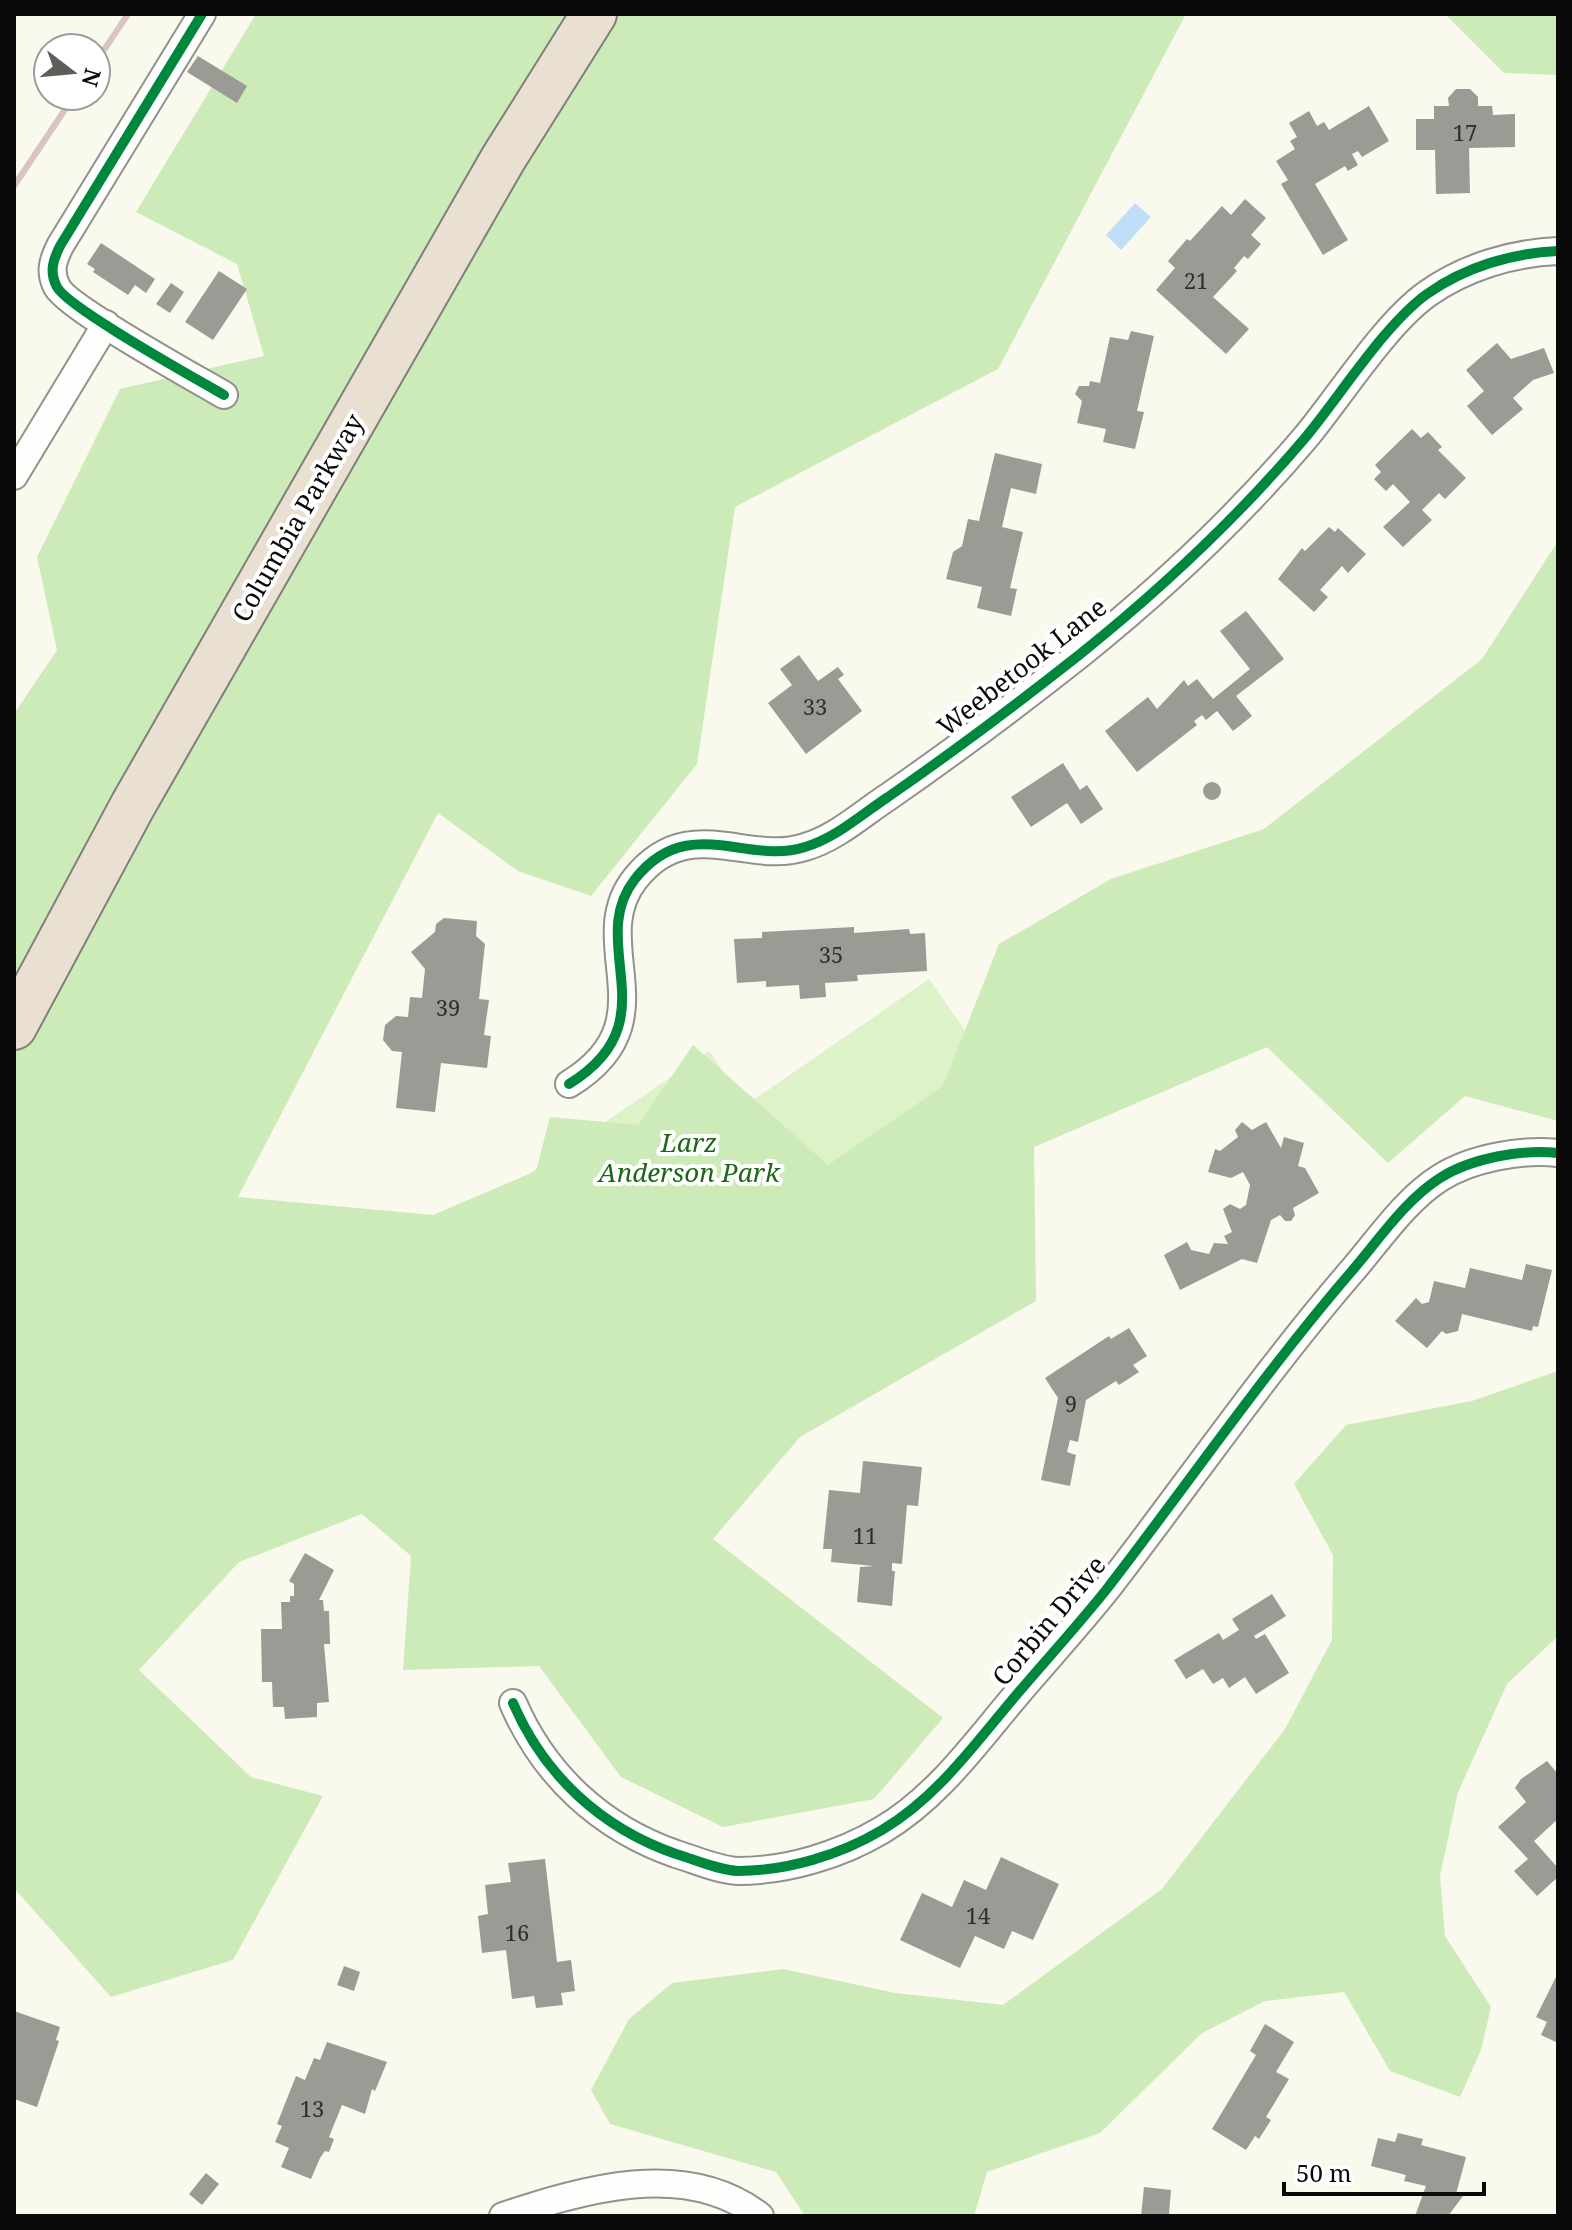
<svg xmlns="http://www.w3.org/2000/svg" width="1572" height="2230" viewBox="0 0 1572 2230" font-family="'Noto Serif',serif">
<rect width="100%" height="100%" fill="#faf9ed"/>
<path fill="#def2ca" d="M929,979L1033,1128L491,1303L182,1336L529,1174L709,1051L746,1105Z"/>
<g fill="#ccebb8">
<path d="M256,14H1186L998,369L735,507L697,764L591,896L518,871L438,813L238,1197L433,1215L536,1171L550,1117L638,1125L693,1045L828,1165L943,1086L999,944L1111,879L1264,829L1482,659L1558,541V1121L1465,1096L1388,1163L1267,1047L1034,1147L1036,1301L800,1437L713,1539L943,1718L874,1799L723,1827L621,1777L539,1666L403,1670L411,1556L362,1514L239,1562L139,1670L251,1777L323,1796L233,1960L111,1997L14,1888V714L57,650L37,557L120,389L264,356L237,264L136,212Z"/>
<path d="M1445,14H1558V75L1504,73Z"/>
<path d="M1558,1371V1636L1507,1684L1458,1792L1440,1876L1445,1936L1491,2007L1481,2050L1460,2097L1390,2071L1344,1992L1265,2001L1202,2033L1100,2133L987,2172L974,2216H805L776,2172L610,2124L591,2090L629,2019L672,1983L783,1969L895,1993L1003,2005L1162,1889L1285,1729L1332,1640L1333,1555L1294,1484L1346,1425L1472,1401Z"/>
</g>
<path fill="#c0def8" d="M1135,203L1151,217L1121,250L1106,235Z"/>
<g fill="#9c9a94">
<path d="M198,56L247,86L237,103L187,72Z"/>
<path d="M1456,89H1470L1478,97V106H1492L1493,115L1515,114V147L1469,148L1470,193L1436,194L1435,150H1416V119H1434V106H1449L1448,98Z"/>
<path d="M1369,106L1389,141L1362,157L1358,151L1352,154L1358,165L1348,171L1345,166L1315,184L1348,240L1323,255L1281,184L1288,180L1276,161L1295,149L1290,141L1297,137L1289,123L1309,111L1317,126L1324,122L1329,130Z"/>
<path d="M1245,199L1266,218L1251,235L1261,244L1248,259L1244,256L1234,268L1237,271L1213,297L1249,329L1226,354L1156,290L1175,268L1168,261L1187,239L1190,241L1222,206L1231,215Z"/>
<path d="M101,243L155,279L146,293L135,285L128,295L93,272L95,269L87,264Z"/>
<path d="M219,271L247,289L213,340L185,322Z"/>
<path d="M171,283L184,292L170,313L156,304Z"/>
<path d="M1131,331L1154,336L1137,411L1144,412L1135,449L1103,442L1106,429L1077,423L1082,401L1075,394L1079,386H1089L1090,381L1100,383L1110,337L1128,340Z"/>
<path d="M1497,343L1511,359L1544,348L1554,373L1533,380L1513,398L1523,409L1492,435L1467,406L1484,391L1466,370Z"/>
<path d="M1412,429L1421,438L1428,432L1442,447L1438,450L1466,478L1445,499L1439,493L1422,510L1432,520L1403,547L1383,527L1410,502L1393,484L1386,491L1374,479L1381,472L1375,465Z"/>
<path d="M995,453L1042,464L1036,494L1011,488L1002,527L1023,532L1010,588L1017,589L1011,616L977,608L982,587L946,579L953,552L962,546L968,519L979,521Z"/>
<path d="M1329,527L1335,532L1338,528L1366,554L1348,573L1342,566L1320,590L1328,597L1314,612L1278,579L1302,548L1305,551Z"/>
<path d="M1246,611L1284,659L1236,696L1252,716L1233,731L1217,711L1206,720L1202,715L1194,721L1197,725L1137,772L1105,731L1148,697L1157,709L1184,680L1188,686L1197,679L1213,699L1250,669L1220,631Z"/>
<path d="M799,655L818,681L838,667L844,675L838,679L862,711L806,754L768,703L792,685L780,669Z"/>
<path d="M1063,763L1080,790L1087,785L1103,809L1081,824L1067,803L1031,827L1011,797Z"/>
<circle cx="1212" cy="791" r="9"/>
<path d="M444,918L477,921L476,936L485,944L479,999L489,1000L484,1035L491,1036L487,1068L441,1063L435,1112L396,1108L402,1052L392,1051L383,1040L385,1025L396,1016L408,1017L410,997L422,998L425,969L411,952L435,932L436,924Z"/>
<path d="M854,927V933L909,929L910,934L925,933L927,971L857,975L858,981L825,983L826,997L800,999L799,985L766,987V981L737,983L734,939L762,938V932Z"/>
<path d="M1242,1122L1252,1130L1266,1122L1281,1148L1284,1137L1304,1143L1298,1166L1305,1168L1319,1193L1293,1208L1295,1215L1291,1221H1285L1280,1215L1271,1220L1257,1263L1242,1259L1180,1290L1164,1255L1187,1242L1191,1250L1209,1254L1214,1243L1228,1244L1224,1236L1232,1232L1223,1209L1230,1204L1240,1209L1246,1205L1250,1185L1243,1172L1231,1178L1208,1172L1215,1149L1220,1151L1238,1137L1235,1130Z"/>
<path d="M1526,1264L1552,1270L1538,1327L1533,1326L1532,1331L1462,1314L1458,1331L1446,1334L1442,1331L1427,1348L1395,1321L1416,1298L1422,1304L1429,1302L1434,1281L1465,1288L1470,1268L1522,1280Z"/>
<path d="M1129,1328L1147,1356L1133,1365L1139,1372L1119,1385L1116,1381L1086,1400L1078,1442L1070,1440L1067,1452L1076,1455L1070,1486L1041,1480L1058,1398L1045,1378L1109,1336L1111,1339Z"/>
<path d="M863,1461L922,1467L918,1506L907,1505L902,1564L892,1563V1571H895L892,1606L857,1602L860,1567L874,1566L831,1562L832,1549H823L829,1490L860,1493Z"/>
<path d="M305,1553L334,1570L319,1600H323L324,1611H329L330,1644H324L329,1702L317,1703V1717L285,1719L284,1707H273L272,1682H262L261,1629H282L281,1602H290V1596H294V1584L289,1581Z"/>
<path d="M1272,1594L1286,1616L1254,1636L1256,1639L1265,1634L1289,1673L1256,1694L1245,1677L1229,1688L1223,1678L1213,1684L1203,1669L1186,1679L1174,1660L1219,1633L1223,1640L1239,1630L1232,1619Z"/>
<path d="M1547,1761L1558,1774V1819L1534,1841L1558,1868V1877L1537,1896L1514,1871L1528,1859L1498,1827L1526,1802L1515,1788L1521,1779Z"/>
<path d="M1001,1857L1059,1884L1033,1940L1012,1931L1004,1949L975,1936L960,1968L900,1940L922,1893L952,1907L964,1880L986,1890Z"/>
<path d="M545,1859L557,1962L571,1960L575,1991L561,1993L563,2005L536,2008L534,1996L512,1999L506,1950L482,1953L478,1916L488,1914L485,1885L511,1882L508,1863Z"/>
<path d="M344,1966L360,1972L354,1991L337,1985Z"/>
<path d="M1558,1973V2043L1541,2035L1547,2022L1536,2017Z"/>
<path d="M14,2011L60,2027L56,2040L59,2041L37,2107L14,2099Z"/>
<path d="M1265,2024L1294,2042L1276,2072L1289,2079L1266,2117L1271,2120L1259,2139L1255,2136L1246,2150L1212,2129L1256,2055L1250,2051Z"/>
<path d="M327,2042L387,2062L375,2091L372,2089L365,2114L342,2105L329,2137L334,2139L329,2152L325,2151L320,2158L311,2179L281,2167L289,2148L275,2142L282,2126L277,2124L296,2076L305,2080L314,2058L320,2060Z"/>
<path d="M1398,2133L1423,2139L1421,2145L1466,2157L1456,2194L1463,2196L1448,2216H1415L1426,2186L1404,2181L1406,2175L1371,2166L1378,2138L1395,2142Z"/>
<path d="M206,2173L219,2184L202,2205L189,2194Z"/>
<path d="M1144,2187L1171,2190L1169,2214L1141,2216Z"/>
</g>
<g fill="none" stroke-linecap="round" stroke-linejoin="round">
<defs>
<g id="street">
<path d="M202,14L60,246C53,260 49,272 57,287C68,308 195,378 224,395"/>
<path d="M14,476L106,324"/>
<path d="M569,1084C672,1021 584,944 635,879C688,812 747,866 805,847C836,838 862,814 888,797C953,752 1017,704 1079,655C1160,590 1238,517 1305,438C1340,396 1385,324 1427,294C1465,267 1512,253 1558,251"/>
<path d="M513,1703C544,1775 601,1828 676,1854C696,1860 718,1870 738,1871C787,1871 840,1855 882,1830C938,1797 976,1742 1018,1693C1047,1659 1078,1625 1106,1590C1188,1484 1264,1373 1351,1272C1378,1241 1405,1200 1440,1178C1471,1158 1522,1149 1558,1153"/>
<path d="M503,2216C583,2190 685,2158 760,2216"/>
</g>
<path id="highway" d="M14,1027L133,805L503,159L594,14"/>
</defs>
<use href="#street" stroke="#92928c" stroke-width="30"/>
<use href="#highway" stroke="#7f7f7a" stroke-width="48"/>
<use href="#street" stroke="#fefefc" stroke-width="26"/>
<use href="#highway" stroke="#eae0d2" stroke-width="44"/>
<g stroke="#d8c4c1" stroke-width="6">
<path d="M96,62L128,14"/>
<path d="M14,186L74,96"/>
</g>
<defs>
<g id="cycleway">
<path d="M202,14L60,246C53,260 49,272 57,287C68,308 195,378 224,395"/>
<path d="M569,1084C672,1021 584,944 635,879C688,812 747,866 805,847C836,838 862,814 888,797C953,752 1017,704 1079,655C1160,590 1238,517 1305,438C1340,396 1385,324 1427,294C1465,267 1512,253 1558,251"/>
<path d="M513,1703C544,1775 601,1828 676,1854C696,1860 718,1870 738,1871C787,1871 840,1855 882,1830C938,1797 976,1742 1018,1693C1047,1659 1078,1625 1106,1590C1188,1484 1264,1373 1351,1272C1378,1241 1405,1200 1440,1178C1471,1158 1522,1149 1558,1153"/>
</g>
</defs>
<use href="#cycleway" stroke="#fff" stroke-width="15"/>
<use href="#cycleway" stroke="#00873e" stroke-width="10"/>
</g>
<g text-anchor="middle" stroke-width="8" stroke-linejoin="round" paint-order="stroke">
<g font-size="22" fill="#2e2e2c">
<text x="1465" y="141">17</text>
<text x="1196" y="289">21</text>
<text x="815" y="715">33</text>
<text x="831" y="963">35</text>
<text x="448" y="1016">39</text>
<text x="1071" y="1412">9</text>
<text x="865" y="1544">11</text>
<text x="978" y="1924">14</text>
<text x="517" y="1941">16</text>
<text x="312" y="2117">13</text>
</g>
<g font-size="26" fill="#0a0a0a" stroke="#fff">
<text transform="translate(298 518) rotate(-60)" y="9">Columbia Parkway</text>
<text transform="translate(1022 667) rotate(-38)" y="9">Weebetook Lane</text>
<text transform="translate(1049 1621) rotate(-50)" y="9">Corbin Drive</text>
</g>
<g font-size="26" font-style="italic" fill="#1d6716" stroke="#fff">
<text x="689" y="1152">Larz<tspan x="689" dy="30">Anderson Park</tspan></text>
</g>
</g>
<rect width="1572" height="2230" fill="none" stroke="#0a0a0a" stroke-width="32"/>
<g transform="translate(72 72) rotate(106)"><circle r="38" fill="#ffffff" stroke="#9d9d9d" stroke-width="2"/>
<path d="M0-6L14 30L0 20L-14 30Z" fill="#5e5e59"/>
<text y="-12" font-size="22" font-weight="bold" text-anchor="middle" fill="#0a0a0a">N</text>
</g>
<path d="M1284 2182v12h200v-12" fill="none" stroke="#0a0a0a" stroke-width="4"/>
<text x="1296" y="2182" font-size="24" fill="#0a0a0a" stroke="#ffffff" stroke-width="6" paint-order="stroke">50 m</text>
</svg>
